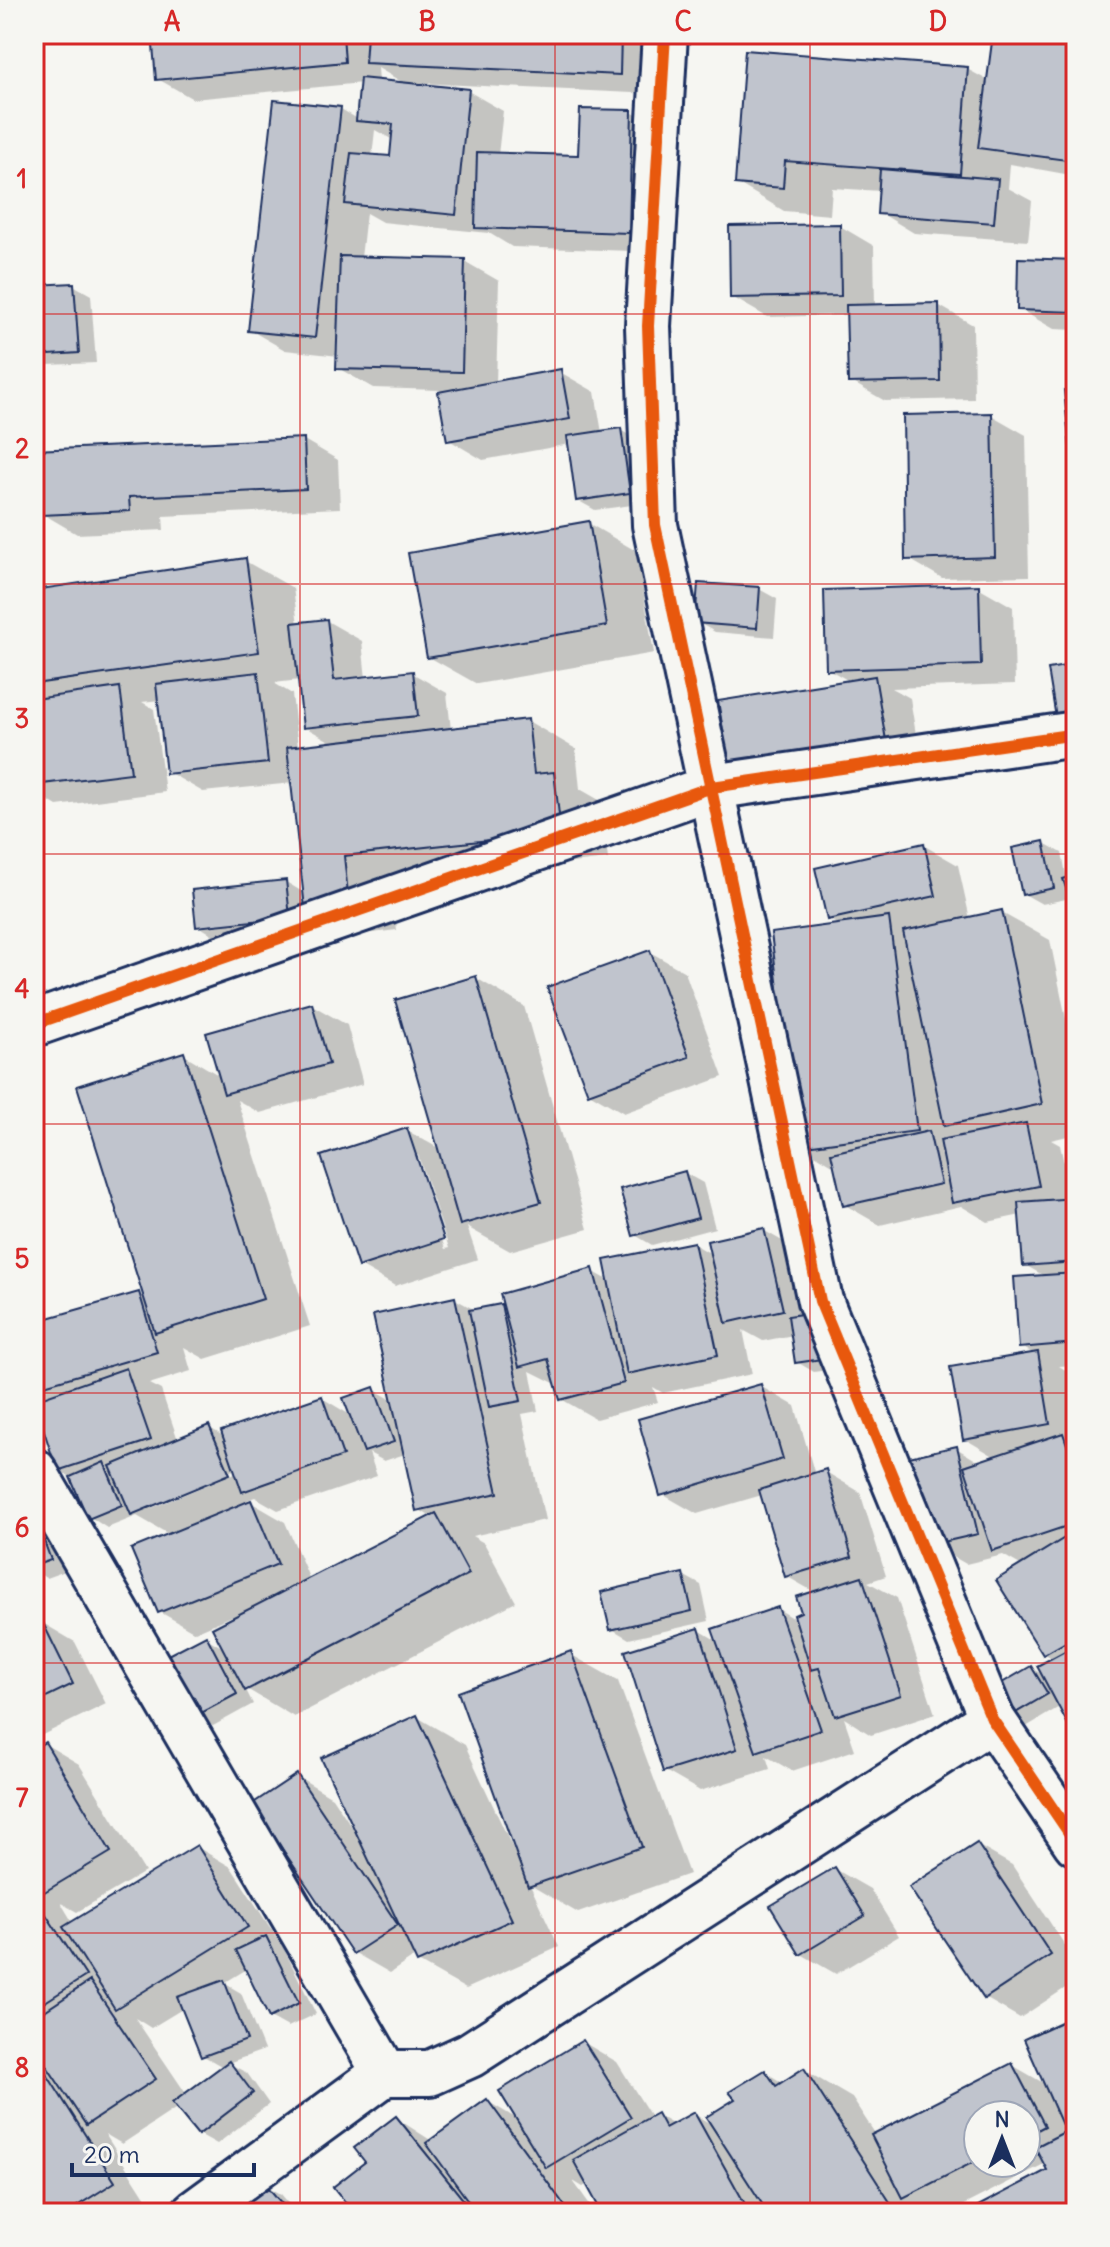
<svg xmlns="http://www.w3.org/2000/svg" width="1110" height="2247" viewBox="0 0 1110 2247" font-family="Delius,sans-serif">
<rect width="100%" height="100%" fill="#f6f6f2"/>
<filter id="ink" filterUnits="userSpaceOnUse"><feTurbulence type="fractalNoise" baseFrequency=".0125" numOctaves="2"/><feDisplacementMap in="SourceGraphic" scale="16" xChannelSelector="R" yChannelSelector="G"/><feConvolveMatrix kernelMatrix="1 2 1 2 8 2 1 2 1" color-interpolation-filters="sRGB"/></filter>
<g filter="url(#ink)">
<g fill="#0003" fill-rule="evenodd">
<path d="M154,34H636L656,46L654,94L421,83V86L468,91L503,111L498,155L580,157L631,112L666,132L663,252L512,247L489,233L382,222L366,213L361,258L464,261L499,281L496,383L560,372L595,392L602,433L620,430L638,440L647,503L595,510L577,500L570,444L483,460L449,440L440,390L373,388L338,368L339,356L285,350L250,330L341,109L356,118L362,83L193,99L158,79ZM378,68L407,85L379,82ZM375,130L393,140L391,158L372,157Z"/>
<path d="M995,34H1076V176L1010,164L1008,188L1032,201L1028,241L914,233L879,212L881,191L832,188L830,215L784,211L737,183L967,69L989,81Z"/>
<path d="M840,226L874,246L875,306L938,305L973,325L974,399L885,401L850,381L848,315L767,317L732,297Z"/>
<path d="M1076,262V330L1054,329L1019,309Z"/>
<path d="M73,285L91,295L96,363L47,365L34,358V287Z"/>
<path d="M991,415L1026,435L1029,576L942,578L907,558Z"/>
<path d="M304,440L338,460L340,508L163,516L164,530L77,534L43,514L41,496L34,492V452Z"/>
<path d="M588,523L636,551L654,653L477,684L429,657Z"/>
<path d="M245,561L293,588L298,624L327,621L362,641L366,679L412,673L447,693L451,730L528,721L576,749L580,789L601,801L608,859L392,883L397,930L355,935L307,927L215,936L197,925L286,882L306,894L293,783L203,792L168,772L160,700L142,702L154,709L165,792L57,806L34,792V592ZM300,680L305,727L333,743L298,747L292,694L274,683Z"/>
<path d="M978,587L1013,607L1015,684L892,688L910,698L923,777L769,802L734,781L851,682L828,669Z"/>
<path d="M759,589L777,599L774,637L715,632L697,622Z"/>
<path d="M1044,843L1062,853L1067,880L1076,877V913L1071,898L1042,904L1024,894Z"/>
<path d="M923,845L958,865L970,919L1002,913L1050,940L1076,1068V1134L1051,1140L1060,1145L1072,1200H1076V1365L1059,1366L1072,1374L1076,1395V1733L1061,1706L1026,1727L1008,1716L1031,1668L1045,1676L1054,1659L1045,1654L1022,1566L1003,1555L966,1564L931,1544L956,1448L981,1463L997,1458L965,1439L1035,1354L1021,1347L1046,1277L1025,1265L1021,1215L988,1222L961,1206L880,1225L845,1205L836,1167L800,1145L840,926L829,919Z"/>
<path d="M650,952L685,972L723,1077L624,1113L589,1093Z"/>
<path d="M476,978L524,1006L588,1229L510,1251L467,1227L478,1259L395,1286L360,1266L406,1130L440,1149ZM414,1155H418L449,1248L445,1249Z"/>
<path d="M312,1005L347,1025L363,1084L260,1113L237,1100L310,1326L205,1359L184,1347L191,1371L149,1384L161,1390L178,1440L208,1427L225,1437L322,1398L352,1416L373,1389L394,1401L455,1299L475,1310L501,1306L506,1309L592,1271L610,1281L694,1244L713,1255L763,1230L798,1250L839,1368L814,1372L797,1362L793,1335L763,1341L743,1330L752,1374L663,1393L653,1387L658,1402L596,1419L561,1399L558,1385L530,1371L538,1411L522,1414L545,1520L472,1536L484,1543L516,1602L294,1717L245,1688L253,1704L213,1726L195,1715L206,1638L225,1649L234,1619L232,1616L195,1632L160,1612L170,1535L137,1516L107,1528L90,1517L73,1478L58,1470L40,1416L34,1417V1325L139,1294L146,1298L183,1054L220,1076ZM369,1453L384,1461L405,1454L418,1509L431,1517L310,1580L285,1522L247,1500L255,1497L278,1510L377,1476ZM238,1468L240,1471L152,1508V1504Z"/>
<path d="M685,1173L703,1183L715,1228L652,1245L635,1235Z"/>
<path d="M760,1386L795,1406L815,1475L826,1472L860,1492L886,1576L868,1582L897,1598L935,1714L871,1735L844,1718L855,1750L792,1771L766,1756L770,1769L700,1791L665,1771L699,1630L719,1642L778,1609L798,1621L816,1593L786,1576L762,1495L697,1514L662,1494Z"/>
<path d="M34,1516L52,1526L68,1570L46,1578L34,1571Z"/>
<path d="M683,1575L701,1585L709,1621L629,1639L612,1629Z"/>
<path d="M41,1622L75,1642L106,1704L34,1739V1625Z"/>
<path d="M570,1654L618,1681L689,1874L578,1913L530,1885L559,1947L466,1989L418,1962L415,1956L390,1973L355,1953L297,1776L332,1797L354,1830L417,1717L465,1745L515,1853L518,1852Z"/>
<path d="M45,1744L79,1764L145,1872L77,1912L61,1903L73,1923L197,1847L231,1867L284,1949L316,2014L288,2027L270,2017L247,1969L224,1983L241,1993L264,2050L228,2063L247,2073L269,2104L217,2144L199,2134L178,2107L122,2144L105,2134L149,2203L132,2213H44L34,2197V1751ZM184,2008L202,2055L223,2067L187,2095L135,2018L151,2028Z"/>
<path d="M977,1845L1012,1865L1076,1962V1981L1020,2018L985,1998Z"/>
<path d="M835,1869L870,1889L899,1936L836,1974L801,1954Z"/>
<path d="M1076,2018V2213H970L1050,2171L1046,2163L948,2213H933L922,2207L926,2213H605L588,2184L583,2187L573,2181L596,2213H356L368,2163L396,2118L432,2141L487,2101L519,2120L583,2042L617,2062L652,2118L657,2115L674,2125L694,2114L714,2126L765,2072L783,2083L804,2070L852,2098L876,2135L1012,2065L1047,2085ZM978,2115H1026V2163H978Z"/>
<path d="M263,2184L281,2194L297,2213H236Z"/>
</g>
<g fill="#c0c4cd" stroke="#1b2f5e" stroke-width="2">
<path d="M152,34H343L345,62L156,80Z"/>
<path d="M367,34H621L620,75L365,63Z"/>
<path d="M993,34H1076V91L1066,160L978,148Z"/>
<path d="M745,50L968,67L960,174L785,161L783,188L735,184Z"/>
<path d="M360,78L469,89L456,215L345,204L351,153L390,156L393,124L356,121Z"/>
<path d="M274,100L341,107L315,338L248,331Z"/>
<path d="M580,109L632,110L629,233L475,228L477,152L578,155Z"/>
<path d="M880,169L998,179L994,223L877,214Z"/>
<path d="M840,224L841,296L730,298L729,226Z"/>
<path d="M340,256L465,259L462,372L336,369Z"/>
<path d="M1018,258L1076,260V312L1017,310Z"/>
<path d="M74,283L79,353L34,356V285Z"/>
<path d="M939,303L940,381L848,383L846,305Z"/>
<path d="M561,369L570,419L447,441L438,392Z"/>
<path d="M1076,388V495H1075L1064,390Z"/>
<path d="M992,413L995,557L905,560L903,415Z"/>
<path d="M621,428L630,493L576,501L567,436Z"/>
<path d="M304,438L306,489L129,497L130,511L41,515L39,490H34V450Z"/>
<path d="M589,521L607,626L427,658L408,553Z"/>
<path d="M246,558L259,652L34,684V590Z"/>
<path d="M698,583L760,587L757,628L695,623Z"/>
<path d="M979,585L981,665L826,670L824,590Z"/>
<path d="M327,619L334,680L413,671L418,716L303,728L292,623Z"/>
<path d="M1076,664V727L1058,730L1048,669Z"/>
<path d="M258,672L268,763L166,774L156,684Z"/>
<path d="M875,676L889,758L732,783L718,701Z"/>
<path d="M120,687L131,773L34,785V699Z"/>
<path d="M528,719L534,774L554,772L561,832L344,856L349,903L305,908L287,747Z"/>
<path d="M1044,841L1054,888L1022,895L1012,848Z"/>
<path d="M924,843L936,896L827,920L815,868Z"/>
<path d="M1076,875V919L1063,879Z"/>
<path d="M286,880L290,917L196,927L192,890Z"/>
<path d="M1002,910L1042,1104L944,1126L903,931Z"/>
<path d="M889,917L917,1131L798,1147L771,933Z"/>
<path d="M650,950L689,1057L588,1094L547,987Z"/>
<path d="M476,976L541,1202L460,1225L395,1000Z"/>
<path d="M312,1003L329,1064L224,1094L206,1033Z"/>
<path d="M184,1052L263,1299L155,1333L77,1086Z"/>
<path d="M1026,1123L1039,1186L952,1203L940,1140Z"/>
<path d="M407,1128L444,1239L358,1267L321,1156Z"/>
<path d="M929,1131L941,1184L843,1206L831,1153Z"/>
<path d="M685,1171L698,1218L633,1236L620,1189Z"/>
<path d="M1076,1198V1262L1023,1266L1018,1202Z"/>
<path d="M764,1228L783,1310L726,1323L707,1241Z"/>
<path d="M694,1242L718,1355L627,1374L604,1260Z"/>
<path d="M593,1268L624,1383L560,1400L548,1359L519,1367L500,1294Z"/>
<path d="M1076,1273V1343L1019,1348L1014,1277Z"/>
<path d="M139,1292L157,1352L34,1388V1322Z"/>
<path d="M455,1297L498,1493L416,1511L373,1315Z"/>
<path d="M501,1304L521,1401L489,1407L469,1310Z"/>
<path d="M815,1312L822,1359L795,1363L788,1316Z"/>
<path d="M1038,1352L1050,1424L963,1440L950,1367Z"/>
<path d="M126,1368L151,1440L57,1471L34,1400Z"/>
<path d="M761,1384L783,1459L660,1496L638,1419Z"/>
<path d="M374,1387L394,1442L364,1452L343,1398Z"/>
<path d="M322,1396L343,1456L242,1492L221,1431Z"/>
<path d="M209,1425L230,1474L131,1515L110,1466Z"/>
<path d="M1063,1433L1076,1471V1523L992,1551L964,1466Z"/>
<path d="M957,1446L978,1534L930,1545L909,1457Z"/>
<path d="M104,1462L122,1505L88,1519L70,1477Z"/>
<path d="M826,1469L852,1557L785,1577L759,1490Z"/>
<path d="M251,1500L278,1564L158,1613L131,1549Z"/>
<path d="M436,1513L469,1574L245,1691L212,1628Z"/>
<path d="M34,1514L51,1560L34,1566Z"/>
<path d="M1076,1531V1636L1043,1655L996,1580Z"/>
<path d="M683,1573L692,1611L610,1630L601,1592Z"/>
<path d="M862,1576L901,1695L835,1716L819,1668L811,1670L794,1615L801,1612L796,1597Z"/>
<path d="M778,1607L821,1730L756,1752L712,1629Z"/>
<path d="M41,1619L73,1684L34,1703V1623Z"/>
<path d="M699,1628L737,1749L663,1772L625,1651Z"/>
<path d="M206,1635L237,1694L194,1717L162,1658Z"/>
<path d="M1076,1645V1733L1073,1734L1037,1666Z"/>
<path d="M571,1651L642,1847L528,1887L458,1692Z"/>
<path d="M1031,1666L1048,1694L1007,1718L990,1690Z"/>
<path d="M417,1715L512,1920L417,1963L321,1758Z"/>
<path d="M45,1742L111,1852L41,1894L34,1883V1748Z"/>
<path d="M297,1774L398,1925L353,1954L252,1804Z"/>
<path d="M977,1843L1051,1955L984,1999L909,1887Z"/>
<path d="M197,1845L248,1927L115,2009L63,1927Z"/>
<path d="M835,1867L865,1916L800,1955L770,1906Z"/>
<path d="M45,1913L86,1976L34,2009V1920Z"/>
<path d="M266,1936L299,2003L269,2018L236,1950Z"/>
<path d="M224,1980L247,2040L201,2057L177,1997Z"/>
<path d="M90,1981L156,2079L86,2125L34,2047V2018Z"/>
<path d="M1076,2015V2119L1062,2125L1024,2039Z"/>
<path d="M583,2040L631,2117L546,2168L499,2091Z"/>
<path d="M34,2054L115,2182L66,2213H42L34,2200Z"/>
<path d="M229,2061L253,2093L198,2135L172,2103Z"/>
<path d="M1012,2063L1045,2126L1026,2136V2115H978V2160L903,2198L871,2135Z"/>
<path d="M804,2068L897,2213H768L706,2117L735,2099L729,2092L765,2070L776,2086Z"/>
<path d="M487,2099L570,2213H477L426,2143Z"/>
<path d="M694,2112L750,2213H602L573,2160L657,2113L665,2128Z"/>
<path d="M396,2116L474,2213H354L333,2187L365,2162L354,2148Z"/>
<path d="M1076,2126V2213H965L1047,2170L1035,2147Z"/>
<path d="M263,2181L288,2211L285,2213H234L230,2209Z"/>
</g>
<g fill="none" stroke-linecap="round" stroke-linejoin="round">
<defs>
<g id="minor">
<path d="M665,34L648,326L655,525L820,1301L992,1719L1076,1843"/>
<path d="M34,1024L712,787L1076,734"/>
<path d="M34,1471L385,2073"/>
<path d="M194,2213L385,2073H430L470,2055L992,1719"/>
</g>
</defs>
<use href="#minor" stroke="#1b2f5e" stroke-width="50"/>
<use href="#minor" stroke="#f6f6f2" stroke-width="44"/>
<defs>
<g id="cycleway">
<path d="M665,34L648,326L655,525L820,1301L992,1719L1076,1843"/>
<path d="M34,1024L712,787L1076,734"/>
</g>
</defs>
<use href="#cycleway" stroke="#f6f6f2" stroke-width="17"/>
<use href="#cycleway" stroke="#e8590c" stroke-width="12"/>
</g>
</g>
<path fill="none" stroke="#d62828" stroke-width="2" stroke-opacity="0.55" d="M300,34V2213M555,34V2213M810,34V2213M34,314H1076M34,584H1076M34,854H1076M34,1124H1076M34,1393H1076M34,1663H1076M34,1933H1076"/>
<rect width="1110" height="2247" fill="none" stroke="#f6f6f2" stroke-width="88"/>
<g transform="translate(1002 2139)"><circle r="38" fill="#f6f6f2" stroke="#9ea6b7" stroke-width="2"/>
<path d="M0-6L14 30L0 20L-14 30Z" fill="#1b2f5e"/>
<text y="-12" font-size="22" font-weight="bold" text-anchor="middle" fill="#1b2f5e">N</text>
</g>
<path d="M72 2163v12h182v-12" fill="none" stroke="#1b2f5e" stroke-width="4"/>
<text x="84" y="2163" font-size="24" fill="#1b2f5e" stroke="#f6f6f2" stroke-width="6" paint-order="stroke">20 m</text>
<rect x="44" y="44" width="1022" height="2159" fill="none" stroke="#d62828" stroke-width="3"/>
<g font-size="26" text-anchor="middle" font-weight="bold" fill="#d62828">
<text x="172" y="31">A</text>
<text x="427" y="31">B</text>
<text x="683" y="31">C</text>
<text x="938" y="31">D</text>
<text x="22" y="188">1</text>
<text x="22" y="458">2</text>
<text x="22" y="728">3</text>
<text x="22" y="998">4</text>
<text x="22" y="1268">5</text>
<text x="22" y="1537">6</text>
<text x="22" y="1807">7</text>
<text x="22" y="2077">8</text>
</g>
</svg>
